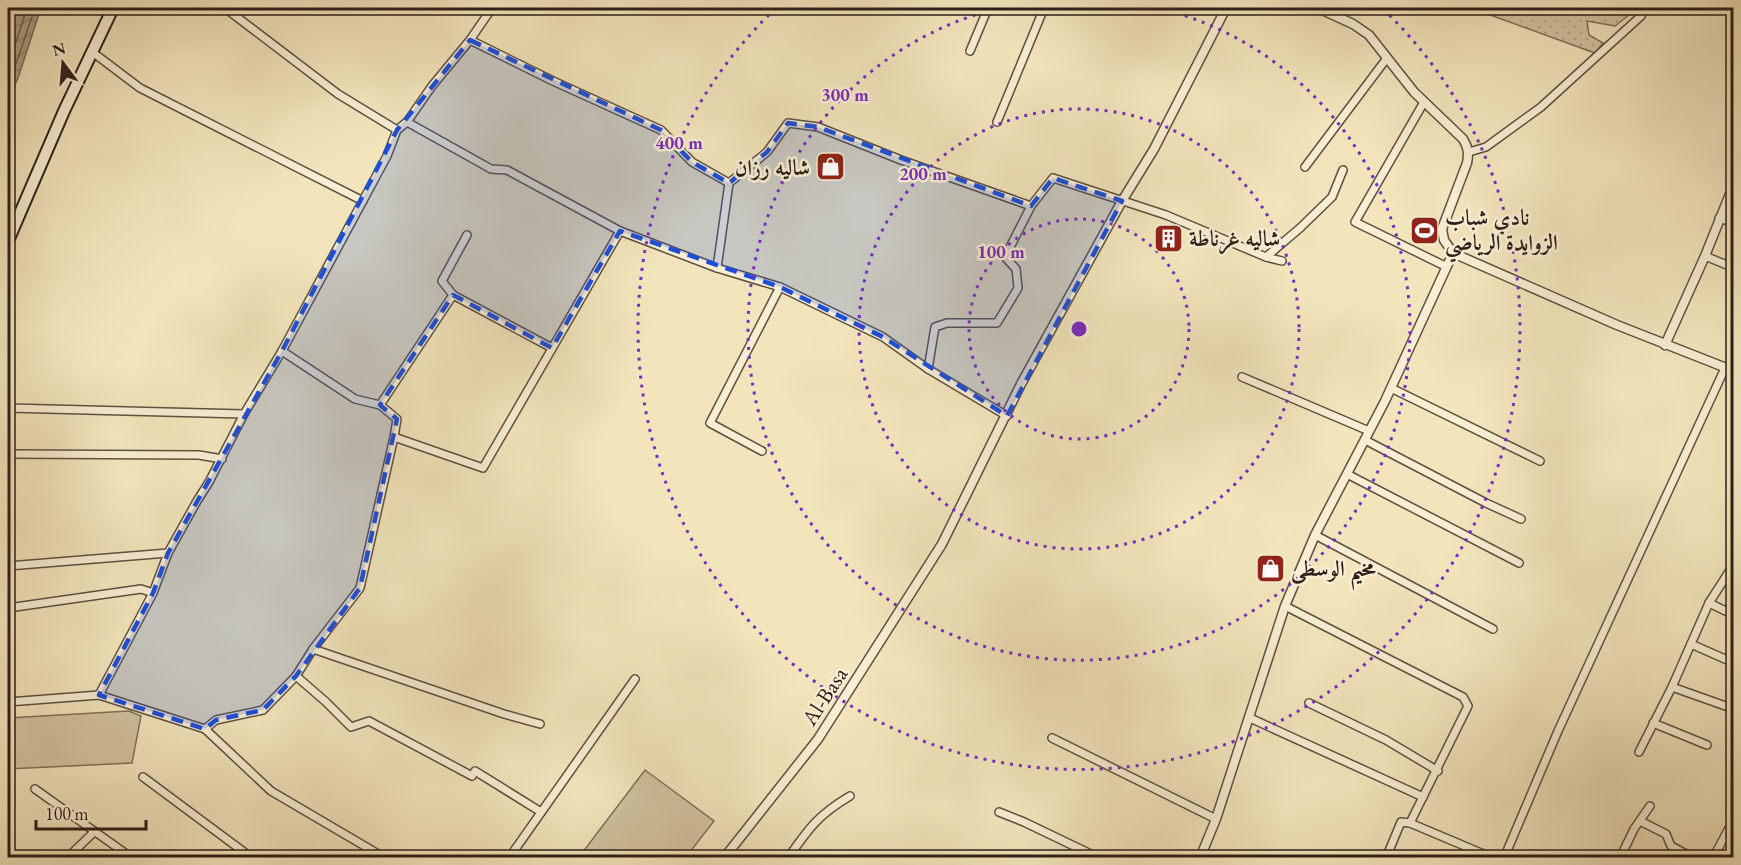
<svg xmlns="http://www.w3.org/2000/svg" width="1741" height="865" viewBox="0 0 1741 865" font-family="'EB Garamond',Amiri,serif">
<defs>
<pattern id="garden-dots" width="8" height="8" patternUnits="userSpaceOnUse" patternTransform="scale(1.5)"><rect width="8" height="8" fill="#d1c3a0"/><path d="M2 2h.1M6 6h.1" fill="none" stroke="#b4a789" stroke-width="1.8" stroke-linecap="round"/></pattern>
<pattern id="water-waves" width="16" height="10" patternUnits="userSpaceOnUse" patternTransform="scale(1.5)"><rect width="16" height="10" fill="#afa185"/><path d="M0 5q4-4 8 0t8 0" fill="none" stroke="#8f836c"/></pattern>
</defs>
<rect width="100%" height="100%" fill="#f2e5bc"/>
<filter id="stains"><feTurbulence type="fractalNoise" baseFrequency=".00333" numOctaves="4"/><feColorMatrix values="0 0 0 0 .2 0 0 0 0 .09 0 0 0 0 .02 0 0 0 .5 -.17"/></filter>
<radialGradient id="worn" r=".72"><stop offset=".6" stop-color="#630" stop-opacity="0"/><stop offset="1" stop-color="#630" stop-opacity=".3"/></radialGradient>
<g fill="#d1c3a0" stroke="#7f705c" stroke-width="1.5">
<path d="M129,711L141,716L132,763L8,769V718Z"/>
<path d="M645,770L714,821L686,857H579Z"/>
</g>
<path fill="url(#garden-dots)" stroke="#7f705c" stroke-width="1.5" d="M1471,8H1638L1615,26L1587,21L1589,35L1603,43L1595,53Z"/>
<path fill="url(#water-waves)" stroke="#7b6d5a" stroke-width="1.5" d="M8,8H41L18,78L8,101Z"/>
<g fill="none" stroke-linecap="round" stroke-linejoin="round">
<g stroke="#6e604f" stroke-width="1.5">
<path d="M8,67L27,8"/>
<path d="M8,87L35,8"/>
</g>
<defs>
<g id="minor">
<path d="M225,8L338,94L397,130"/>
<path d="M470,40L553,81L661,130L692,162L729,183"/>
<path d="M91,51L140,88L363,201"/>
<path d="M970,51L988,8"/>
<path d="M1424,102L1355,222L1445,266"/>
<path d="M407,122L491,169L507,170L620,231L717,268L780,287L883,337L928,369L1007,416"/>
<path d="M997,122L1044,8"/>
<path d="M1469,152L1486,147L1541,107L1641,16L1645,8"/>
<path d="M1305,167L1387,58"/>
<path d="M1719,218L1734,223"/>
<path d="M1705,256L1734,268"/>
<path d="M1266,257L1300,228L1332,197L1343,170"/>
<path d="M717,268L729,183L767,152L788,123L818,127L901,160L1031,206"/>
<path d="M453,295L552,348"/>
<path d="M928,369L935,327L947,323H997L1018,288L1016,269L1005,257L1031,206L1053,178L1166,215L1266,257L1282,261"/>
<path d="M1242,377L1369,431"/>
<path d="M1391,388L1540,461"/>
<path d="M380,405L453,295L442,281L467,235"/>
<path d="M8,408L244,414"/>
<path d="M394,437L483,468L620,231"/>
<path d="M1365,440L1486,503L1521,519"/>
<path d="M762,451L710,423L780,287"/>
<path d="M8,454L199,455L222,459"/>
<path d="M1347,474L1519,563"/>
<path d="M1315,535L1493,629"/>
<path d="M8,566L168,553"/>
<path d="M1709,603L1734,615"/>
<path d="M1285,606L1463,697L1468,706L1410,823"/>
<path d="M8,608L141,589L153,593"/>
<path d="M1691,644L1734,663"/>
<path d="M313,649L504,714L540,724"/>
<path d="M296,676L326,702L351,727L369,721L472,776L475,771L541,812"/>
<path d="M1672,687L1734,709"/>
<path d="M99,695L153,593L168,553L197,501L209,482L244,414L282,351L387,156L397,130L407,122L432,86L470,40L492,8"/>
<path d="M8,702L99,695L205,729L271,791L385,858"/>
<path d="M1309,703L1386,740L1438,771"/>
<path d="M1250,718L1423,797"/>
<path d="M1653,723L1707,745"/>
<path d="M205,729L216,720L263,710L296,676L313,649L360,588L394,437L397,419L380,405L355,399L282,351"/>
<path d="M1052,738L1216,819"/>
<path d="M1639,752L1672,687L1709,603L1734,564"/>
<path d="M143,777L252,858"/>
<path d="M35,789L132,858"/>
<path d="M999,812L1024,822L1099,858"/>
<path d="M1640,821L1666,834L1671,846L1694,858"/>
<path d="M67,858L94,832"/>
<path d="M509,858L635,679"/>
<path d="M788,858C809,828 818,815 850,796"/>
<path d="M1386,858L1401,822L1410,823L1493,858"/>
<path d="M1504,858L1558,731L1725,368"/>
<path d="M1620,858L1634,829L1650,806"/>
<path d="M1713,858L1734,819"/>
</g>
<g id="tertiary">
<path d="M1318,8L1353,24L1369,35L1414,92L1463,139C1468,147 1469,153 1467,163L1442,229L1444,240L1453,253L1617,325L1734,371"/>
<path d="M1665,345L1705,256L1734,184"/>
<path d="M724,858L818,739L942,544L1021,384L1122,201L1154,149L1226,8"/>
<path d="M1200,858L1216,819L1285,606L1315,535L1385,401L1453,253"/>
</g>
<path id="secondary" d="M8,241L64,111L113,8"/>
</defs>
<use href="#minor" stroke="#5e5042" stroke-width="10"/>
<use href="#tertiary" stroke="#5e5042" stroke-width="11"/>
<use href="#secondary" stroke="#2d1e19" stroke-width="14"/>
<use href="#minor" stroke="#f7eed3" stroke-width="7"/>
<use href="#tertiary" stroke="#f7eed3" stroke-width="8"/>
<use href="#secondary" stroke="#f7eed3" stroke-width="10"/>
</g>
<path fill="#1d4ed8" fill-opacity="0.2" stroke="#1d4ed8" stroke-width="4.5" stroke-dasharray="12 8" stroke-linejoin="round" d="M470,40L661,130L692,162L729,183L767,152L788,123L818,127L1031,206L1053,178L1122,201L1007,416L883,337L780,287L620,231L552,348L453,295L380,405L397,419L360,588L296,676L263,710L216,720L205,729L99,695L153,593L168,553L282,351L397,130Z"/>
<g fill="none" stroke="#7b2cbf" stroke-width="3" stroke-dasharray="3 6">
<circle cx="1079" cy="329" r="110"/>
<circle cx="1079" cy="329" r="220"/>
<path d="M1159 8A331 331 0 1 1 999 8"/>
<path d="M1383 9A441 441 0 1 1 775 9"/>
</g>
<defs>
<symbol id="shop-square" viewBox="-11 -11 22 22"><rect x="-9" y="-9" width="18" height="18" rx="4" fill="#8f2418" stroke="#f7eed3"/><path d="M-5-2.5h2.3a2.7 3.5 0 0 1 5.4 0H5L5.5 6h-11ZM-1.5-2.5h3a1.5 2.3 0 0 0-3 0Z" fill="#fff"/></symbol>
<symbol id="stadium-square" viewBox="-11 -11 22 22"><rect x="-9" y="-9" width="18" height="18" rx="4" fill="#8f2418" stroke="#f7eed3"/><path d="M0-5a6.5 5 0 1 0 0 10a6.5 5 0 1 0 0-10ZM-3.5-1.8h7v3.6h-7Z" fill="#fff"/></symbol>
<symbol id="building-square" viewBox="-11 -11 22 22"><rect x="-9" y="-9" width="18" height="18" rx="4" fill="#8f2418" stroke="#f7eed3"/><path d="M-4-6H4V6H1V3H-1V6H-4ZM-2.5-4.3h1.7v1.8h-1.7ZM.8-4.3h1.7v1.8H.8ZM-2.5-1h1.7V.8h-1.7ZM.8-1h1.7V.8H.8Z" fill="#fff"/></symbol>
</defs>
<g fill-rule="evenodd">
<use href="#shop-square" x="814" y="150" width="33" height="33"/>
<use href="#stadium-square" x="1408" y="214" width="33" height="33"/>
<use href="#building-square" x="1152" y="222" width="33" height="33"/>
<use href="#shop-square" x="1254" y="552" width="33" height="33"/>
</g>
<g text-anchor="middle" stroke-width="5" stroke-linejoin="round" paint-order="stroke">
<g font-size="22" font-weight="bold" fill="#2d1e19" stroke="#f7eed3" text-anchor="start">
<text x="810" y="175" text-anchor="end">شاليه رزان</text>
<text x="1445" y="225">نادي شباب<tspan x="1445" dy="25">الزوايدة الرياضي</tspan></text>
<text x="1189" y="246">شاليه غرناطة</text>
<text x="1291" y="576">مخيم الوسطى</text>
</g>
<g font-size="22" fill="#2d1e19" stroke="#f7eed3">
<text transform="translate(824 696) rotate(-57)" y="8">Al-Basa</text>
</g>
</g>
<circle cx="1079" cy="329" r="9" fill="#7b2cbf" stroke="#f7eed3" stroke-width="3"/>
<g font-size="18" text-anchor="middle" font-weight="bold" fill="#7b2cbf" stroke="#f7eed3" stroke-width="5" stroke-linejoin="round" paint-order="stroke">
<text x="845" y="101">300 m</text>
<text x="679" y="149">400 m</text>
<text x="923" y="180">200 m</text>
<text x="1001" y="258">100 m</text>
</g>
<rect width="1741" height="865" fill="none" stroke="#f2e5bc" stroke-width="30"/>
<rect x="9" y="9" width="1723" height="847" fill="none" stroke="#2d1e19" stroke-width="3"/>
<rect x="15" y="15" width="1711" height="835" fill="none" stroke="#2d1e19" stroke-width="1.5"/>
<g transform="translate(63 63) rotate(344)" stroke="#f7eed3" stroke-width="4.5" paint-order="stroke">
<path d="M0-4.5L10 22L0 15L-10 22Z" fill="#2d1e19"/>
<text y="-9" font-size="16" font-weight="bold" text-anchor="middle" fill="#2d1e19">N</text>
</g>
<path d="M36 820v9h110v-9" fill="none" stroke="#2d1e19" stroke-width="3"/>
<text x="45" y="820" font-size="18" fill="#2d1e19" stroke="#f7eed3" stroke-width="4.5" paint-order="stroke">100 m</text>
<rect width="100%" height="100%" filter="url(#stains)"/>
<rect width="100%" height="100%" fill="url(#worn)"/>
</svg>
